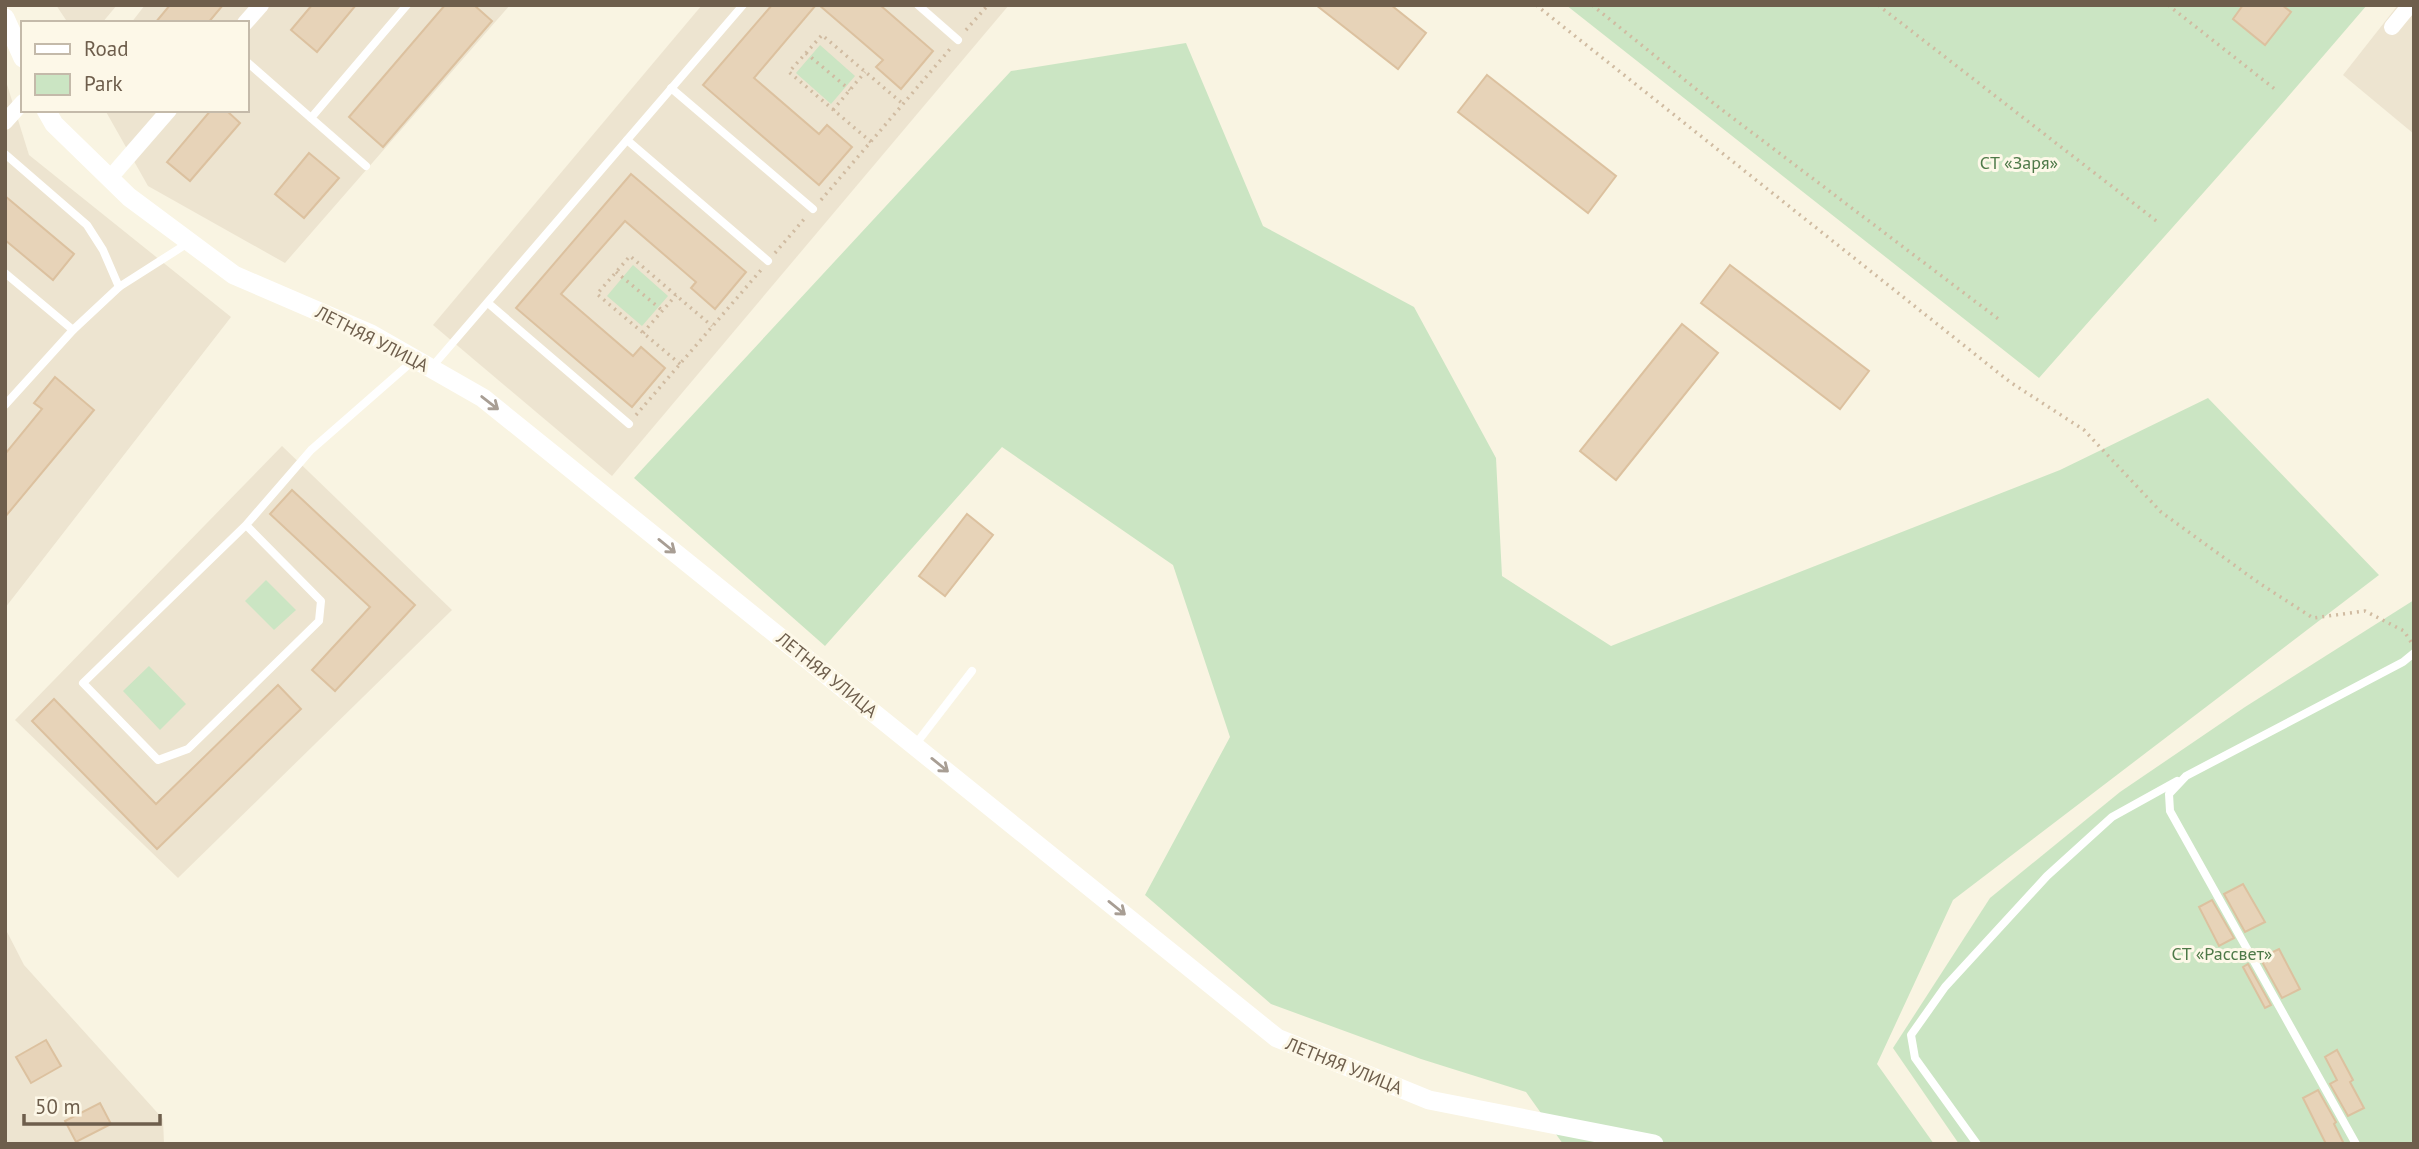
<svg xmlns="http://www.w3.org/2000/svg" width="2419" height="1149" viewBox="0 0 2419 1149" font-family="'PT Sans',sans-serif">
<rect width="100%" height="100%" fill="#f9f4e2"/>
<g fill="#ede4d0">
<path d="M56,5H117L102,23H68Z"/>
<path d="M145,5H510L285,263L148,186L105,110H247V23H131Z"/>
<path d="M702,5H1009L612,476L433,325Z"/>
<path d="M2398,5H2414V134L2343,75Z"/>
<path d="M5,78L29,155L231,317L5,608Z"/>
<path d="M282,446L452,610L178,878L15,720Z"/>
<path d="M5,928L24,965L163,1119L164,1144H5Z"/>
</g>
<g fill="#cbe5c3">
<path d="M1566,5H2367C2260,131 2149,253 2039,378Z"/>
<path d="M1186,43L1263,226L1414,307L1496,458L1502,576L1611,646L2060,470L2208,398L2379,575L1953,900L1877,1064L1934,1144H1563L1526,1092L1421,1059L1271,1004L1145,895L1230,737L1173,565L1002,447L825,646L634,478L1011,71Z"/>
<path d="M820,45L855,76L831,104L796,73Z"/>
<path d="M633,265L668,296L642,326L607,296Z"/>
<path d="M266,580L296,610L274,630L245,601Z"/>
<path d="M2414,600V1144H1959L1893,1048L1990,898L2120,792L2245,707Z"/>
<path d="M149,666L186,704L160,730L123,691Z"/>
</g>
<g fill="#e7d3b8" stroke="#dcc19f" stroke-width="2">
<path d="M170,5H223L208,23H155Z"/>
<path d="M312,5H356L317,52L291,30Z"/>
<path d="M445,5H474L492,21L383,147L349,117Z"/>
<path d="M772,5H816L754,78L819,134L827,125L852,147L819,185L703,85Z"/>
<path d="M819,5H880L933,51L901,89L876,67L883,60Z"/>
<path d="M1316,5H1391L1426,33L1398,69Z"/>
<path d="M2243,5H2282L2291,12L2265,45L2233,19Z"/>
<path d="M1487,75L1616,176L1588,213L1458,112Z"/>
<path d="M211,110H226L240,123L190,181L167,162Z"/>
<path d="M309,153L339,178L304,218L275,194Z"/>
<path d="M631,174L746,272L715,309L691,288L696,282L625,221L561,294L633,356L641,347L665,368L632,407L516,308Z"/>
<path d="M5,196L74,254L53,280L5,240Z"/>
<path d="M1730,265L1869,371L1840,409L1701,303Z"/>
<path d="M1682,324L1718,353L1616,480L1580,451Z"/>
<path d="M55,377L94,410L5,517V454L42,409L34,403Z"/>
<path d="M292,490L415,605L335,691L312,670L370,607L270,514Z"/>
<path d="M967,514L993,535L945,596L919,576Z"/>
<path d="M278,685L301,709L157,849L32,721L54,699L156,804Z"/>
<path d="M2243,884L2265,922L2245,932L2224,894Z"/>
<path d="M2212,900L2234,938L2219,946L2199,907Z"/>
<path d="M2279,949L2300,989L2282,998L2260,958Z"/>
<path d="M2248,964L2271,1005L2265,1008L2243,967Z"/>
<path d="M46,1040L61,1066L31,1083L16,1057Z"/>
<path d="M2337,1050L2353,1080L2350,1082L2364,1108L2348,1116L2330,1084L2337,1080L2325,1057Z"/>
<path d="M2318,1090L2336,1122L2334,1124L2344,1144H2326L2303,1098Z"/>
<path d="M100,1103L111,1124L76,1142L65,1121Z"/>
</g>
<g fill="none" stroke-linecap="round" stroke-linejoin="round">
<g stroke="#d0bba1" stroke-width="3.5" stroke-dasharray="2 5" stroke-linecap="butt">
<path d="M1536,5L2010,382L2084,430L2161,512L2259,583L2313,618L2365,611L2404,631L2411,642"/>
<path d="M1592,5L1717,106L2001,321"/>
<path d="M1878,5L2159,223"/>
<path d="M2168,5L2276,90"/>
<path d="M966,30L988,5"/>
<path d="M806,53L850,90"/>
<path d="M833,110L865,72"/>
<path d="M871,142L789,72L822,35L903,104"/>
<path d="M821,200L950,49"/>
<path d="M775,253L806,217"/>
<path d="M616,272L663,311"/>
<path d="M643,333L676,295"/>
<path d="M680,364L597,294L630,256L712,326"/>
<path d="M636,415L761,270"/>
</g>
<g stroke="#fff" stroke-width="8">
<path d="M918,5L958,40"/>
<path d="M247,62L311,118L407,5"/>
<path d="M671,88L813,209"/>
<path d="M311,118L366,166"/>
<path d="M627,140L768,261"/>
<path d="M5,154L87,225L103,250L119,287"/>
<path d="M5,273L73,330"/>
<path d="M488,303L629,424"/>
<path d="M431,368L743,5"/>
<path d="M5,405L73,330L119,287L188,243"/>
<path d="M246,525L321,601L319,621L188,749L158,760L83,683L246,525L311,450L415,359"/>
<path d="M915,745L972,671"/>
<path d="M1977,1144L1915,1058L1911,1035L1945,987L2047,876L2112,817L2177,781"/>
<path d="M2356,1144L2170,811L2169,794L2186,776L2403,662L2414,653"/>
</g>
<g stroke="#fff" stroke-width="16">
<path d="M245,23L261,5"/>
<path d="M2392,27L2410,5"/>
<path d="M5,122L23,102"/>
<path d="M109,179L169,110"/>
</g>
<g stroke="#fff" stroke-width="19">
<path d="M5,18L23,58"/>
<path d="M46,110L54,124L129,197L234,275L371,334L483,398L1277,1038L1429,1100L1654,1144"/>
</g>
</g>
<defs><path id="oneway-shaft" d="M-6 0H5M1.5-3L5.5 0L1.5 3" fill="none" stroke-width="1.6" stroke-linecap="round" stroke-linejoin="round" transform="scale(1.75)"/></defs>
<g stroke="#a89e94">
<use href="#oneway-shaft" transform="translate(490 403) rotate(38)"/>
<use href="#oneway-shaft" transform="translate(667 546) rotate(39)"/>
<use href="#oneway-shaft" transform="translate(940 765) rotate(39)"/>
<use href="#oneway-shaft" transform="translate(1117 908) rotate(39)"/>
</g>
<g text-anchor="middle" stroke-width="6" stroke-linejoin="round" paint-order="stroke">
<g font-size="18" fill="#4e7948" stroke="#fdf8e8">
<text x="2019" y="169">СТ «Заря»</text>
<text x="2222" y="960">СТ «Рассвет»</text>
</g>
<g font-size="18" fill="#6e5e4c" stroke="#fdf8e8">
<text transform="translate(372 339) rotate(27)" y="6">ЛЕТНЯЯ УЛИЦА</text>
<text transform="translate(827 675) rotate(39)" y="6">ЛЕТНЯЯ УЛИЦА</text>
<text transform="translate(1344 1066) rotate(22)" y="6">ЛЕТНЯЯ УЛИЦА</text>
</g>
</g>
<rect width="2419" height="1149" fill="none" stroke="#6e5e4c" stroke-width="14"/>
<rect x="21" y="21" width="228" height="91" fill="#fdf8e8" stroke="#c4baaa" stroke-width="2"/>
<rect x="35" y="44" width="35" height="10" fill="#ffffff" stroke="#c4baaa" stroke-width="2"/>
<text x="84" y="56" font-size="21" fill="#6e5e4c">Road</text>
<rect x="35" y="74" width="35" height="21" fill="#cbe5c3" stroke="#c4baaa" stroke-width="2"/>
<text x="84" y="91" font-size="21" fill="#6e5e4c">Park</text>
<path d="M24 1114v10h136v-10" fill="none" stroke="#6e5e4c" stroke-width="3.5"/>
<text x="35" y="1114" font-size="21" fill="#6e5e4c" stroke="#fdf8e8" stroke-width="5" paint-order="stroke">50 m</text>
</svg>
